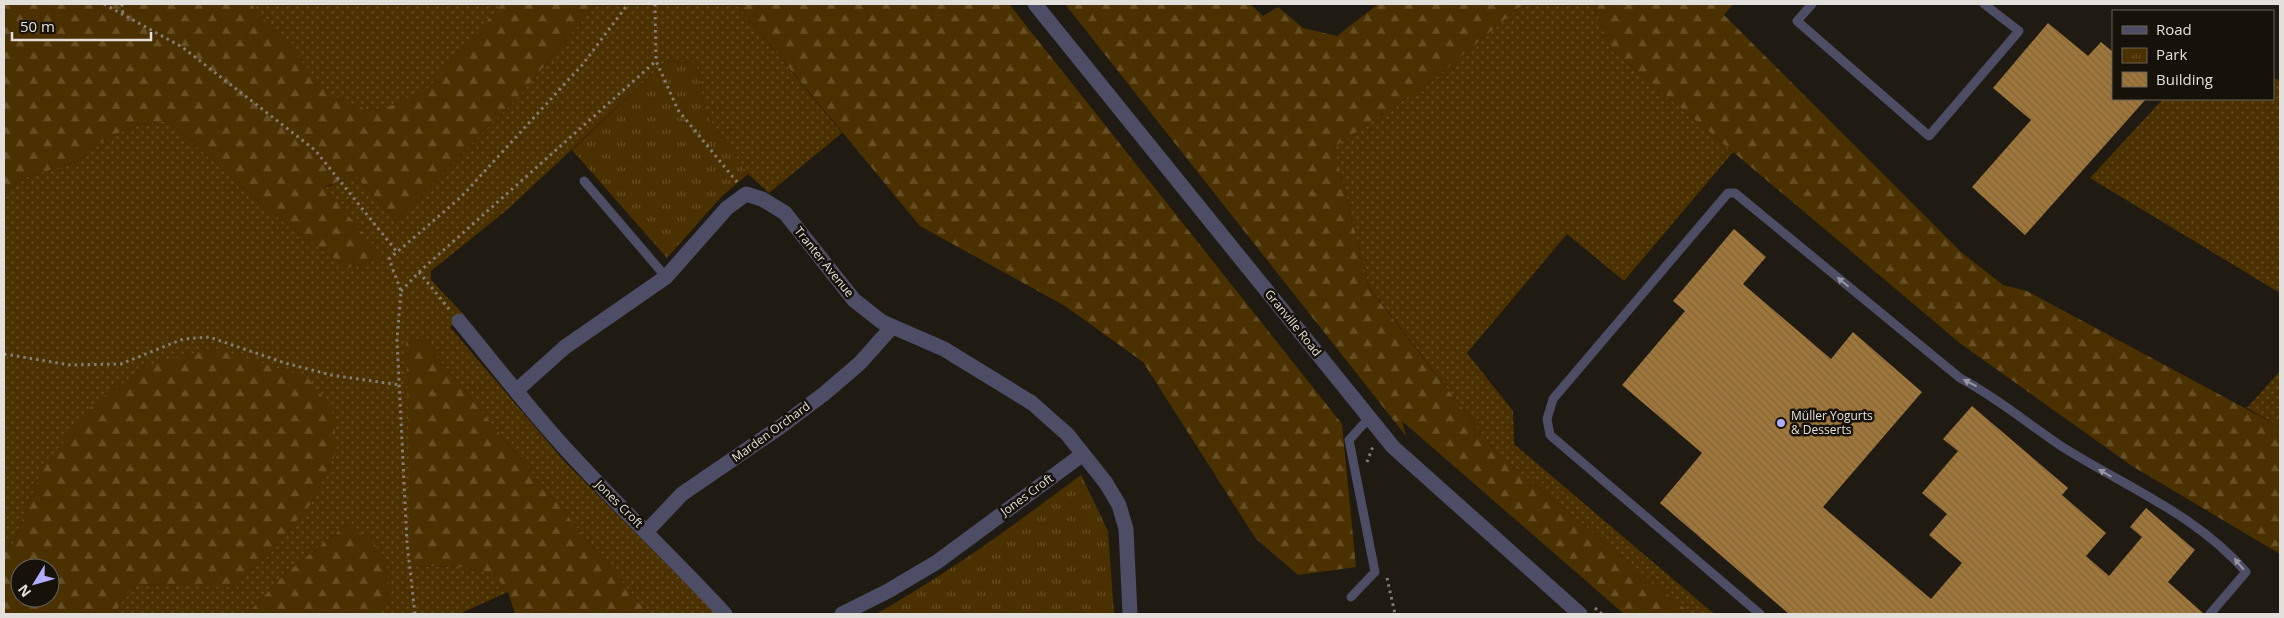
<svg xmlns="http://www.w3.org/2000/svg" width="2284" height="618" viewBox="0 0 2284 618" font-family="'Open Sans',sans-serif">
<defs>
<pattern id="grass-dots" width="8" height="8" patternUnits="userSpaceOnUse" patternTransform="scale(1.25)"><rect width="8" height="8" fill="#4c3100"/><path d="M2 2h.1M6 6h.1" fill="none" stroke="#664e25" stroke-width="1.8" stroke-linecap="round"/></pattern>
<pattern id="forest-firs" width="22" height="20" patternUnits="userSpaceOnUse" patternTransform="scale(1.25)"><rect width="22" height="20" fill="#4c3100"/><path d="M5 1l3.5 6h-7zM16 11l3.5 6h-7z" fill="#664e25"/></pattern>
<pattern id="park-tufts" width="24" height="20" patternUnits="userSpaceOnUse" patternTransform="scale(1.25)"><rect width="24" height="20" fill="#4c3100"/><path d="M3 7l-1-3M5 7V3M7 7l1-3M15 17l-1-3M17 17v-4M19 17l1-3" fill="none" stroke="#664e25"/></pattern>
<pattern id="building-back-hatch" width="6" height="6" patternUnits="userSpaceOnUse" patternTransform="scale(1.25)"><rect width="6" height="6" fill="#a0773b"/><path d="M-1 5l2 2M0 0l6 6M5-1l2 2" fill="none" stroke="#80653d"/></pattern>
</defs>
<rect width="100%" height="100%" fill="#1f1a12"/>
<g fill="url(#grass-dots)">
<path d="M251,4H502L426,91L374,113L330,95Z"/>
<path d="M596,4H736L842,133L769,193L748,174L706,114L696,63L666,61L507,210L431,271V280L465,316L450,327L564,461L716,614H648L423,340L412,566L462,567L493,573L508,592L459,614H373L389,597L346,525L285,574L247,614H114L133,585L231,586L267,557L313,501L337,450L43,467L13,544L4,548V194L24,178L76,162L110,136L141,124L168,121L268,210L347,268L382,258L325,188L355,175L396,220L520,95Z"/>
<path d="M1523,4H1593L1612,50L1733,152L1624,281L1567,234L1467,353L1513,411L1514,444L1713,613L1719,614H1691L1498,454L1369,287L1334,147L1437,77Z"/>
<path d="M2273,78L2280,80V293L2090,178L2163,99H2273Z"/>
<path d="M2280,371V427L2247,408Z"/>
</g>
<g fill="url(#forest-firs)" fill-rule="evenodd">
<path d="M4,4H251L330,94L374,113L426,90L502,4H596L520,95L396,220L355,175L325,187L383,258L347,268L268,210L168,121L141,124L110,136L76,162L24,178L4,194Z"/>
<path d="M736,4H1009L1342,424L1356,567L1298,575L1256,539L1143,362L1065,306L920,226Z"/>
<path d="M1065,4H1250L1263,16L1278,7L1303,28L1337,36L1378,4H1523L1437,77L1334,147L1369,288L1498,454L1691,614H1624L1402,421L1406,436Z"/>
<path d="M1593,4H1733L1724,15L1961,252L2003,285L2027,291L2280,427V554L2132,466L1961,344L1612,50Z"/>
<path d="M423,340L648,614H515L508,592L493,573L462,567L412,566L406,341Z"/>
<path d="M213,348L307,377L332,408L337,450L313,501L267,557L230,587L133,585L114,614H4V548L13,544L43,467L94,403L150,365ZM20,568H50V598H20Z"/>
<path d="M346,525L368,537L387,559L389,597L373,614H247L285,574Z"/>
</g>
<g fill="url(#park-tufts)">
<path d="M666,61L696,63L706,114L748,174L722,196L667,258L572,150Z"/>
<path d="M1081,475L1108,531L1114,614H876C949,573 1014,525 1081,475Z"/>
</g>
<g fill="url(#building-back-hatch)">
<path d="M2048,23L2088,56L2101,42L2113,52V99H2146L2025,235L1972,187L2031,120L1993,88Z"/>
<path d="M1734,229L1766,257L1743,284L1831,359L1853,332L1922,392L1823,507L1931,599L1962,563L1929,535L1947,514L1922,493L1958,451L1943,439L1972,406L2068,488L2062,495L2106,533L2086,556L2109,576L2142,537L2130,527L2146,508L2195,550L2168,582L2204,614H1789L1660,503L1702,453L1622,385L1685,311L1673,301Z"/>
</g>
<g fill="none" stroke-linecap="round" stroke-linejoin="round">
<g stroke="#827d77" stroke-width="3" stroke-dasharray="2.5 4" stroke-linecap="butt">
<path d="M104,4L182,47L315,150L397,252"/>
<path d="M122,4L123,14"/>
<path d="M655,4L656,61L678,110L737,182"/>
<path d="M419,272L449,309"/>
<path d="M401,291L419,272L656,61"/>
<path d="M4,354L70,365L121,364L183,339L209,337L285,363L331,375L400,385"/>
<path d="M1367,462L1373,446"/>
<path d="M1387,578L1395,614"/>
<path d="M1595,608L1602,614"/>
<path d="M415,614L407,543L397,340L401,291L389,259L461,197L583,64L628,4"/>
</g>
<g stroke="#4d4d66" stroke-width="9">
<path d="M1812,4L1797,21L1929,136L2019,31L1984,4"/>
<path d="M584,181L666,277"/>
<path d="M1351,597L1375,572L1349,440L1369,418"/>
<path d="M1760,614L1550,435L1547,419L1553,399L1728,193H1735L1960,378C1996,397 2027,423 2061,446C2124,486 2196,514 2246,572L2210,614"/>
</g>
<g stroke="#4d4d66" stroke-width="15">
<path d="M1035,4L1393,447L1580,614"/>
<path d="M459,321C498,368 535,417 577,461C625,513 677,562 725,614"/>
<path d="M517,390L565,347L666,277L727,208L746,194L762,199L785,213L854,300L882,322L944,349L1032,403L1067,434L1106,483L1119,505L1126,529L1130,614"/>
<path d="M646,532L682,494L780,427L825,393L860,363L892,327"/>
<path d="M842,614L888,591L937,562L1083,454"/>
</g>
</g>
<defs><path id="oneway-solid" d="M-6-.8H1V-3.2L6.5 0L1 3.2V.8H-6Z" transform="scale(1.25)"/></defs>
<g fill="#9896a0">
<use href="#oneway-solid" transform="translate(1843 282) rotate(-140)"/>
<use href="#oneway-solid" transform="translate(1970 383) rotate(-153)"/>
<use href="#oneway-solid" transform="translate(2105 473) rotate(-150)"/>
<use href="#oneway-solid" transform="translate(2239 564) rotate(-130)"/>
</g>
<circle fill="#b0aefa" stroke="#161109" stroke-width="2" cx="1781" cy="423" r="5"/>
<g text-anchor="middle" stroke-width="5" stroke-linejoin="round" paint-order="stroke">
<g font-size="12" fill="#e3dfda" stroke="#161109">
<text transform="translate(824 262) rotate(51)" y="4">Tranter Avenue</text>
<text transform="translate(1293 323) rotate(51)" y="4">Granville Road</text>
<text transform="translate(771 432) rotate(-36)" y="4">Marden Orchard</text>
<text transform="translate(1027 495) rotate(-36)" y="4">Jones Croft</text>
<text transform="translate(619 504) rotate(45)" y="4">Jones Croft</text>
</g>
<g font-size="12" fill="#e3dfda" stroke="#161109" text-anchor="start">
<text x="1791" y="420">Müller Yogurts<tspan x="1791" dy="14">&amp; Desserts</tspan></text>
</g>
</g>
<rect width="2284" height="618" fill="none" stroke="#e3dfda" stroke-width="10"/>
<rect x="2112" y="10" width="162" height="90" fill="#161109" stroke="#68635d"/>
<rect x="2122" y="26" width="25" height="8" fill="#4d4d66" stroke="#68635d"/>
<text x="2156" y="35" font-size="15" fill="#e3dfda">Road</text>
<rect x="2122" y="48" width="25" height="15" fill="url(#park-tufts)" stroke="#68635d"/>
<text x="2156" y="60" font-size="15" fill="#e3dfda">Park</text>
<rect x="2122" y="72" width="25" height="15" fill="url(#building-back-hatch)" stroke="#68635d"/>
<text x="2156" y="85" font-size="15" fill="#e3dfda">Building</text>
<g transform="translate(35 583) rotate(233)"><circle r="24" fill="#161109" stroke="#68635d"/>
<path d="M0-4L9 19L0 12L-9 19Z" fill="#b0aefa"/>
<text y="-8" font-size="14" font-weight="bold" text-anchor="middle" fill="#e3dfda">N</text>
</g>
<path d="M12 32v8h139v-8" fill="none" stroke="#e3dfda" stroke-width="2.5"/>
<text x="20" y="32" font-size="15" fill="#e3dfda" stroke="#161109" stroke-width="4" paint-order="stroke">50 m</text>
</svg>
